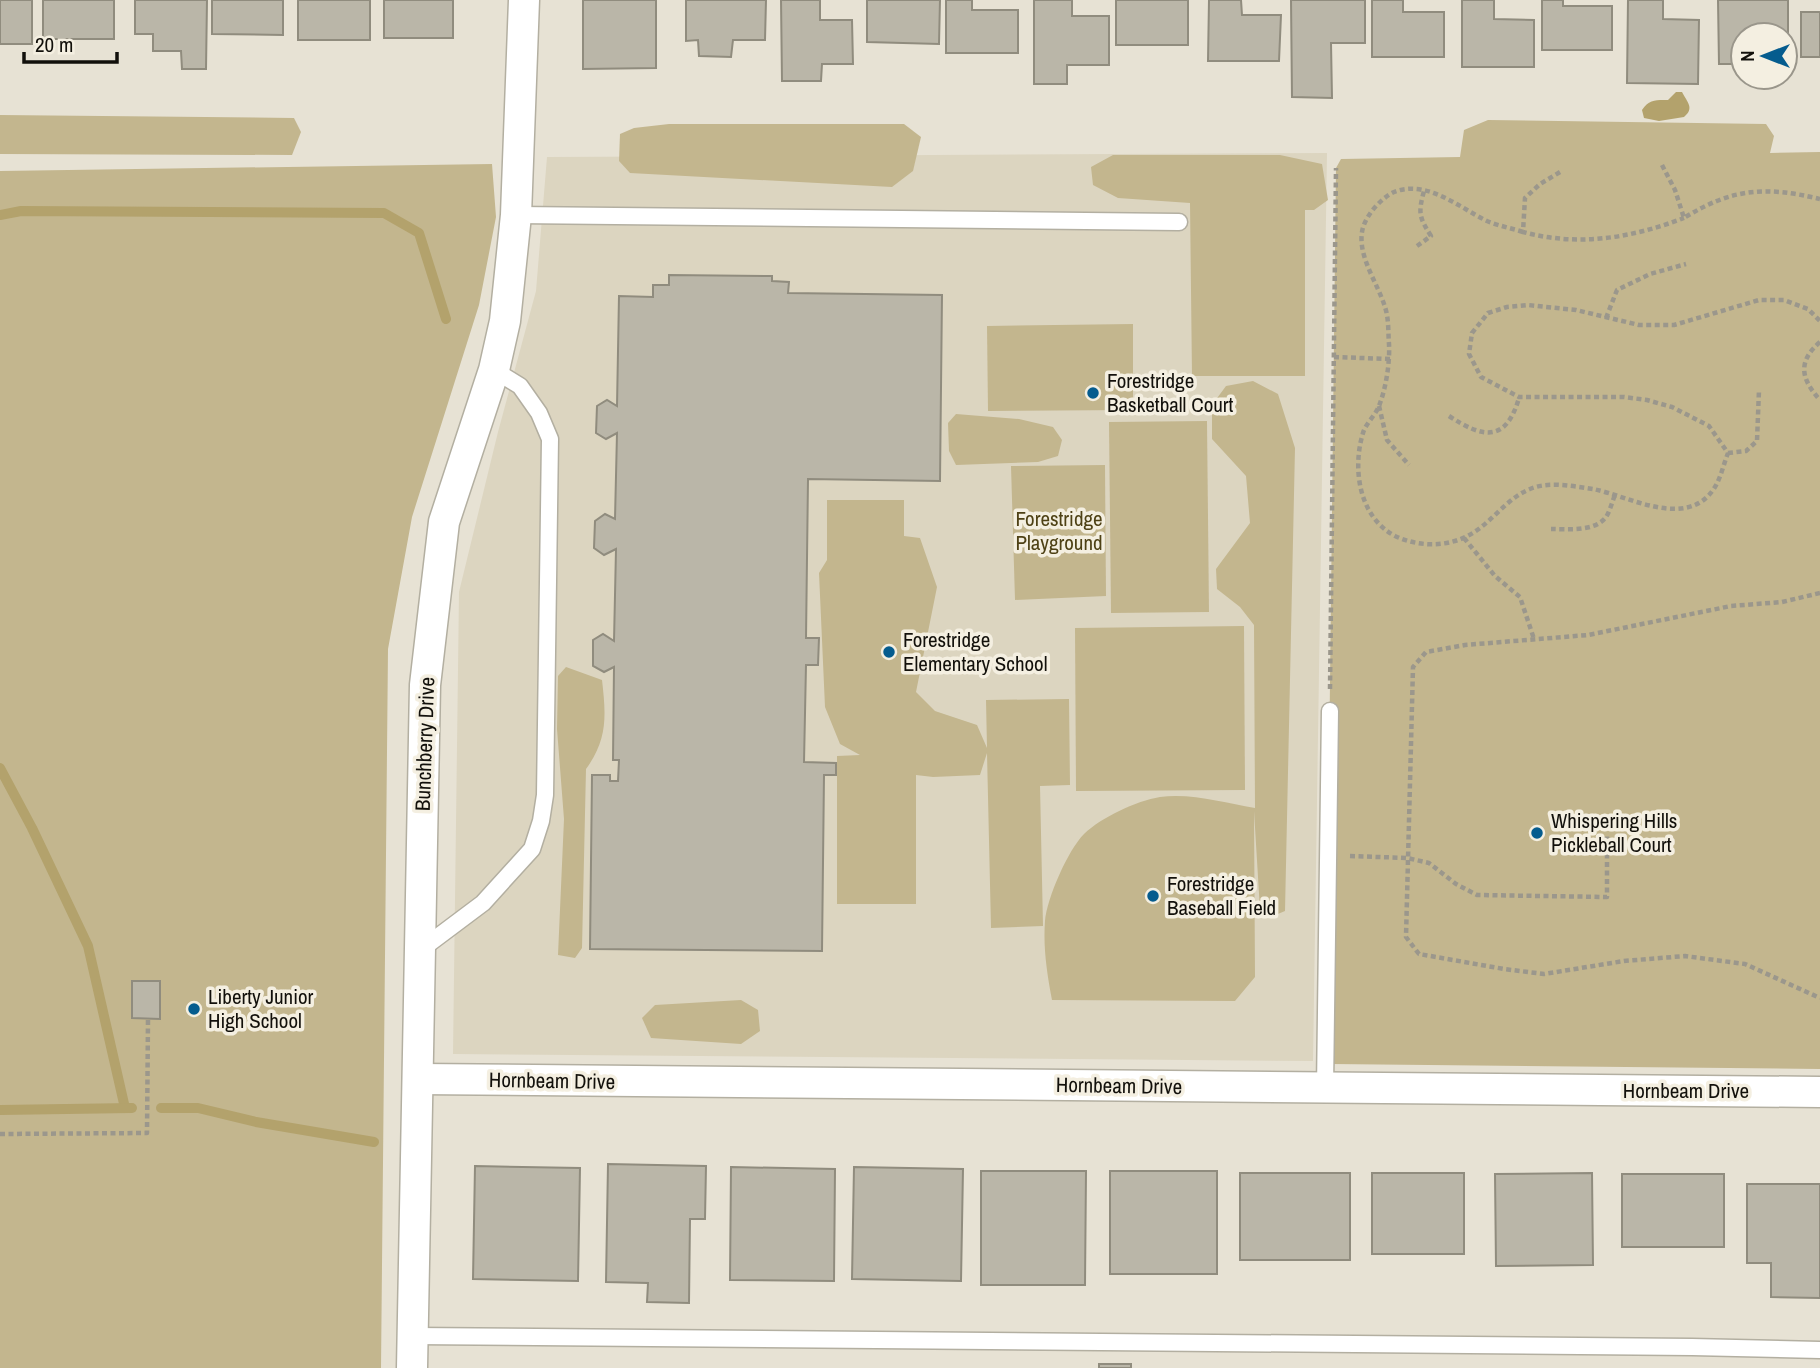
<svg xmlns="http://www.w3.org/2000/svg" width="1820" height="1368" viewBox="0 0 1820 1368" font-family="'Archivo Narrow',sans-serif">
<rect width="100%" height="100%" fill="#e7e2d4"/>
<path fill="#dcd5c0" d="M1327,153L1313,1061L453,1054L459,592L498,432L536,291L547,157Z"/>
<g fill="#c3b68e">
<path d="M0,115L294,118L301,132L292,155L0,154Z"/>
<path d="M1488,120L1766,124L1774,136L1770,153L1820,152V1069L1331,1064L1328,855L1336,168L1341,159L1460,157L1464,130Z"/>
<path d="M669,124H904L921,137L913,171L892,187L630,173L619,161L620,134L634,128Z"/>
<path d="M1113,155H1280L1322,164L1328,200L1314,210H1305V376H1192L1190,203L1118,198L1093,185L1091,167Z"/>
<path d="M492,164L496,217L479,305L412,517L388,649L381,1368H0V171Z"/>
<path d="M1133,324V410L988,411L987,326Z"/>
<path d="M1253,381L1278,394L1295,448L1285,911L1273,916L1260,910L1254,811L1255,977L1235,1001L1052,1000C1047,973 1043,948 1045,921C1047,898 1068,850 1084,834C1102,817 1136,801 1160,797C1193,793 1224,803 1255,808L1254,625L1240,607L1217,589L1216,569L1250,523L1246,476L1212,439V405L1226,386Z"/>
<path d="M956,414L1019,419L1053,427L1062,440L1058,456L1038,462L956,465L949,451L948,423Z"/>
<path d="M1207,421L1209,612L1111,613L1109,422Z"/>
<path d="M1105,465L1106,596L1015,600L1011,466Z"/>
<path d="M827,500H904V536L920,538L937,587L916,692L935,711L977,725L987,748L986,700L1069,699L1070,785L1040,786L1043,926L991,928L987,753L980,775L933,777L916,775V904H837V756L860,755L840,744L825,707L819,573L827,560Z"/>
<path d="M1244,626L1245,790L1076,791L1075,628Z"/>
<path d="M566,667L602,680C606,715 608,739 586,769L582,948L575,958L558,955L564,819L557,729L558,676Z"/>
<path d="M741,1000L758,1010L760,1031L741,1044L651,1038L642,1018L655,1005Z"/>
</g>
<path fill="#b3a26c" d="M1676,92H1682C1687,102 1695,108 1684,117L1659,121L1644,118L1642,110C1649,99 1657,100 1668,100Z"/>
<g fill="none" stroke-linecap="round" stroke-linejoin="round">
<g stroke="#b3a26c" stroke-width="10">
<path d="M0,215L21,211L384,213L419,233L446,319"/>
<path d="M0,768L32,828L88,946L125,1108"/>
<path d="M161,1108H198L256,1122L374,1142"/>
<path d="M0,1110L132,1108"/>
</g>
</g>
<g fill="#bab6a8" stroke="#908c7e" stroke-width="2">
<rect x="0" y="0" width="32" height="44"/>
<rect x="43" y="0" width="71" height="39"/>
<path d="M135,0H207L206,69H182L181,51H153V34H135Z"/>
<path d="M212,0H283V35L212,34Z"/>
<rect x="298" y="0" width="72" height="40"/>
<rect x="384" y="0" width="69" height="38"/>
<path d="M583,0H656V68L583,69Z"/>
<path d="M686,0H766L765,40H733L731,57L699,56L698,40L686,41Z"/>
<path d="M781,0H820V20H852L853,64H822L821,81H782Z"/>
<path d="M867,0H940L939,44L867,42Z"/>
<path d="M946,0H972V10H1018V53H946Z"/>
<path d="M1034,0H1072V16H1109V65H1067V84H1034Z"/>
<rect x="1116" y="0" width="72" height="45"/>
<path d="M1209,0H1241L1242,15H1281L1279,61H1208Z"/>
<path d="M1291,0H1365V43H1331L1332,98L1292,97Z"/>
<path d="M1372,0H1403V12H1444V57H1372Z"/>
<path d="M1462,0H1494V19L1534,20V67H1462Z"/>
<path d="M1542,0H1563V6H1612V50H1542Z"/>
<path d="M1628,0H1663V19L1699,20L1698,84L1627,83Z"/>
<path d="M1718,0H1788V64H1785V35H1743V64H1719Z"/>
<rect x="1801" y="12" width="19" height="45"/>
<path d="M669,275L772,276V281L789,282L788,293L942,295L940,481L808,479L806,638H819L818,665H806L804,762L836,763V775H824L822,951L590,949L592,775H610V781H618L619,760H613L614,667L604,672L593,666V640L603,634L614,641L616,549L604,555L594,548L595,521L605,514L615,519L617,433L606,439L596,433L597,406L607,400L617,406L619,296L653,297V285H669Z"/>
<path d="M132,981H160V1019L132,1018Z"/>
<path d="M608,1164L706,1166L705,1219H690L689,1303L647,1302L648,1283L606,1282Z"/>
<path d="M475,1166L580,1168L578,1281L473,1279Z"/>
<path d="M731,1167L835,1169L834,1281L730,1280Z"/>
<path d="M854,1167L963,1169L961,1281L852,1279Z"/>
<path d="M981,1171H1086L1085,1285H981Z"/>
<rect x="1110" y="1171" width="107" height="103"/>
<rect x="1240" y="1173" width="110" height="87"/>
<rect x="1372" y="1173" width="92" height="81"/>
<path d="M1592,1173L1593,1265L1496,1266L1495,1174Z"/>
<rect x="1622" y="1174" width="102" height="73"/>
<path d="M1747,1184H1820V1298L1771,1297V1263H1747Z"/>
<rect x="1099" y="1364" width="32" height="4"/>
</g>
<g fill="none" stroke-linecap="round" stroke-linejoin="round">
<defs>
<g id="lane">
<path d="M516,215L1179,222"/>
<path d="M419,951L483,903L532,849L541,821L545,795L550,439L539,413L520,386L494,370"/>
<path d="M1325,1088L1330,711"/>
<path d="M413,1336L1692,1347L1820,1350"/>
</g>
<g id="street">
<path d="M418,1079L1820,1092"/>
<path d="M412,1368L425,685L444,522L494,370L505,321L516,215L524,0"/>
</g>
</defs>
<use href="#lane" stroke="#b3afa1" stroke-width="19"/>
<use href="#street" stroke="#b3afa1" stroke-width="33"/>
<g stroke="#9b978c" stroke-width="4.5" stroke-dasharray="5 3.5" stroke-linecap="butt">
<path d="M1662,165L1675,190L1684,218C1732,188 1766,186 1820,199"/>
<path d="M1560,172L1540,184L1525,198L1523,232C1579,247 1631,238 1684,218"/>
<path d="M1523,232C1511,228 1499,226 1487,221C1460,208 1427,179 1394,192C1381,198 1364,217 1362,232C1358,257 1378,284 1385,307C1389,319 1388,332 1389,344C1390,363 1386,388 1379,406C1375,416 1366,423 1363,433C1352,469 1359,517 1395,536C1423,549 1456,547 1480,528C1497,515 1510,497 1530,489C1549,481 1572,486 1593,489C1629,496 1688,531 1715,487C1721,477 1724,463 1728,453L1709,426L1672,407L1647,400L1624,397H1519L1481,377L1469,354L1472,333L1488,313L1507,307L1528,305L1576,310L1639,325H1674L1759,300H1784L1808,309L1820,321"/>
<path d="M1417,246L1431,236C1419,217 1418,213 1424,191"/>
<path d="M1606,318L1617,290L1650,274L1686,264"/>
<path d="M1820,342C1797,362 1801,379 1820,400"/>
<path d="M1334,357L1390,359"/>
<path d="M1379,406L1387,440L1409,465"/>
<path d="M1449,416C1484,439 1506,442 1519,398"/>
<path d="M1728,453L1746,451L1757,441L1759,390"/>
<path d="M1551,529C1568,529 1595,532 1606,517C1610,511 1612,502 1615,495"/>
<path d="M1464,538L1495,576L1520,597L1534,639"/>
<path d="M1820,593L1782,602L1731,606L1588,635L1465,645L1426,652L1413,667L1406,937L1419,954L1504,969L1544,974L1624,961L1685,956L1745,964L1820,998"/>
<path d="M1330,689L1336,168"/>
<path d="M1350,856L1407,858L1429,863L1456,884L1477,895L1607,897V834"/>
<path d="M0,1134L147,1133L148,1019"/>
</g>
<use href="#lane" stroke="#fff" stroke-width="16"/>
<use href="#street" stroke="#fff" stroke-width="30"/>
</g>
<g fill="#055c8e" stroke="#f4efe1" stroke-width="2.5">
<circle cx="1093" cy="393" r="7"/>
<circle cx="889" cy="652" r="7"/>
<circle cx="1537" cy="833" r="7"/>
<circle cx="1153" cy="896" r="7"/>
<circle cx="194" cy="1009" r="7"/>
</g>
<g text-anchor="middle" stroke-width="7" stroke-linejoin="round" paint-order="stroke">
<g font-size="21" fill="#12100b" stroke="#f4efe1" text-anchor="start">
<text x="1107" y="388">Forestridge<tspan x="1107" dy="24">Basketball Court</tspan></text>
<text x="903" y="647">Forestridge<tspan x="903" dy="24">Elementary School</tspan></text>
<text x="1551" y="828">Whispering Hills<tspan x="1551" dy="24">Pickleball Court</tspan></text>
<text x="1167" y="891">Forestridge<tspan x="1167" dy="24">Baseball Field</tspan></text>
<text x="208" y="1004">Liberty Junior<tspan x="208" dy="24">High School</tspan></text>
</g>
<g font-size="21" fill="#4e4115" stroke="#f4efe1">
<text x="1059" y="526">Forestridge<tspan x="1059" dy="24">Playground</tspan></text>
</g>
<g font-size="21" fill="#12100b" stroke="#f4efe1">
<text transform="translate(425 744) rotate(-88)" y="7">Bunchberry Drive</text>
<text transform="translate(552 1081) rotate(1)" y="7">Hornbeam Drive</text>
<text transform="translate(1119 1086) rotate(1)" y="7">Hornbeam Drive</text>
<text x="1686" y="1098">Hornbeam Drive</text>
</g>
</g>
<g transform="translate(1764 56) rotate(270)"><circle r="33" fill="#f4efe1" stroke="#9a968b" stroke-width="2"/>
<path d="M0-5L12 26L0 18L-12 26Z" fill="#055c8e"/>
<text y="-10" font-size="19" font-weight="bold" text-anchor="middle" fill="#12100b">N</text>
</g>
<path d="M24 52v10h93v-10" fill="none" stroke="#12100b" stroke-width="3.5"/>
<text x="35" y="52" font-size="21" fill="#12100b" stroke="#f4efe1" stroke-width="5" paint-order="stroke">20 m</text>
</svg>
